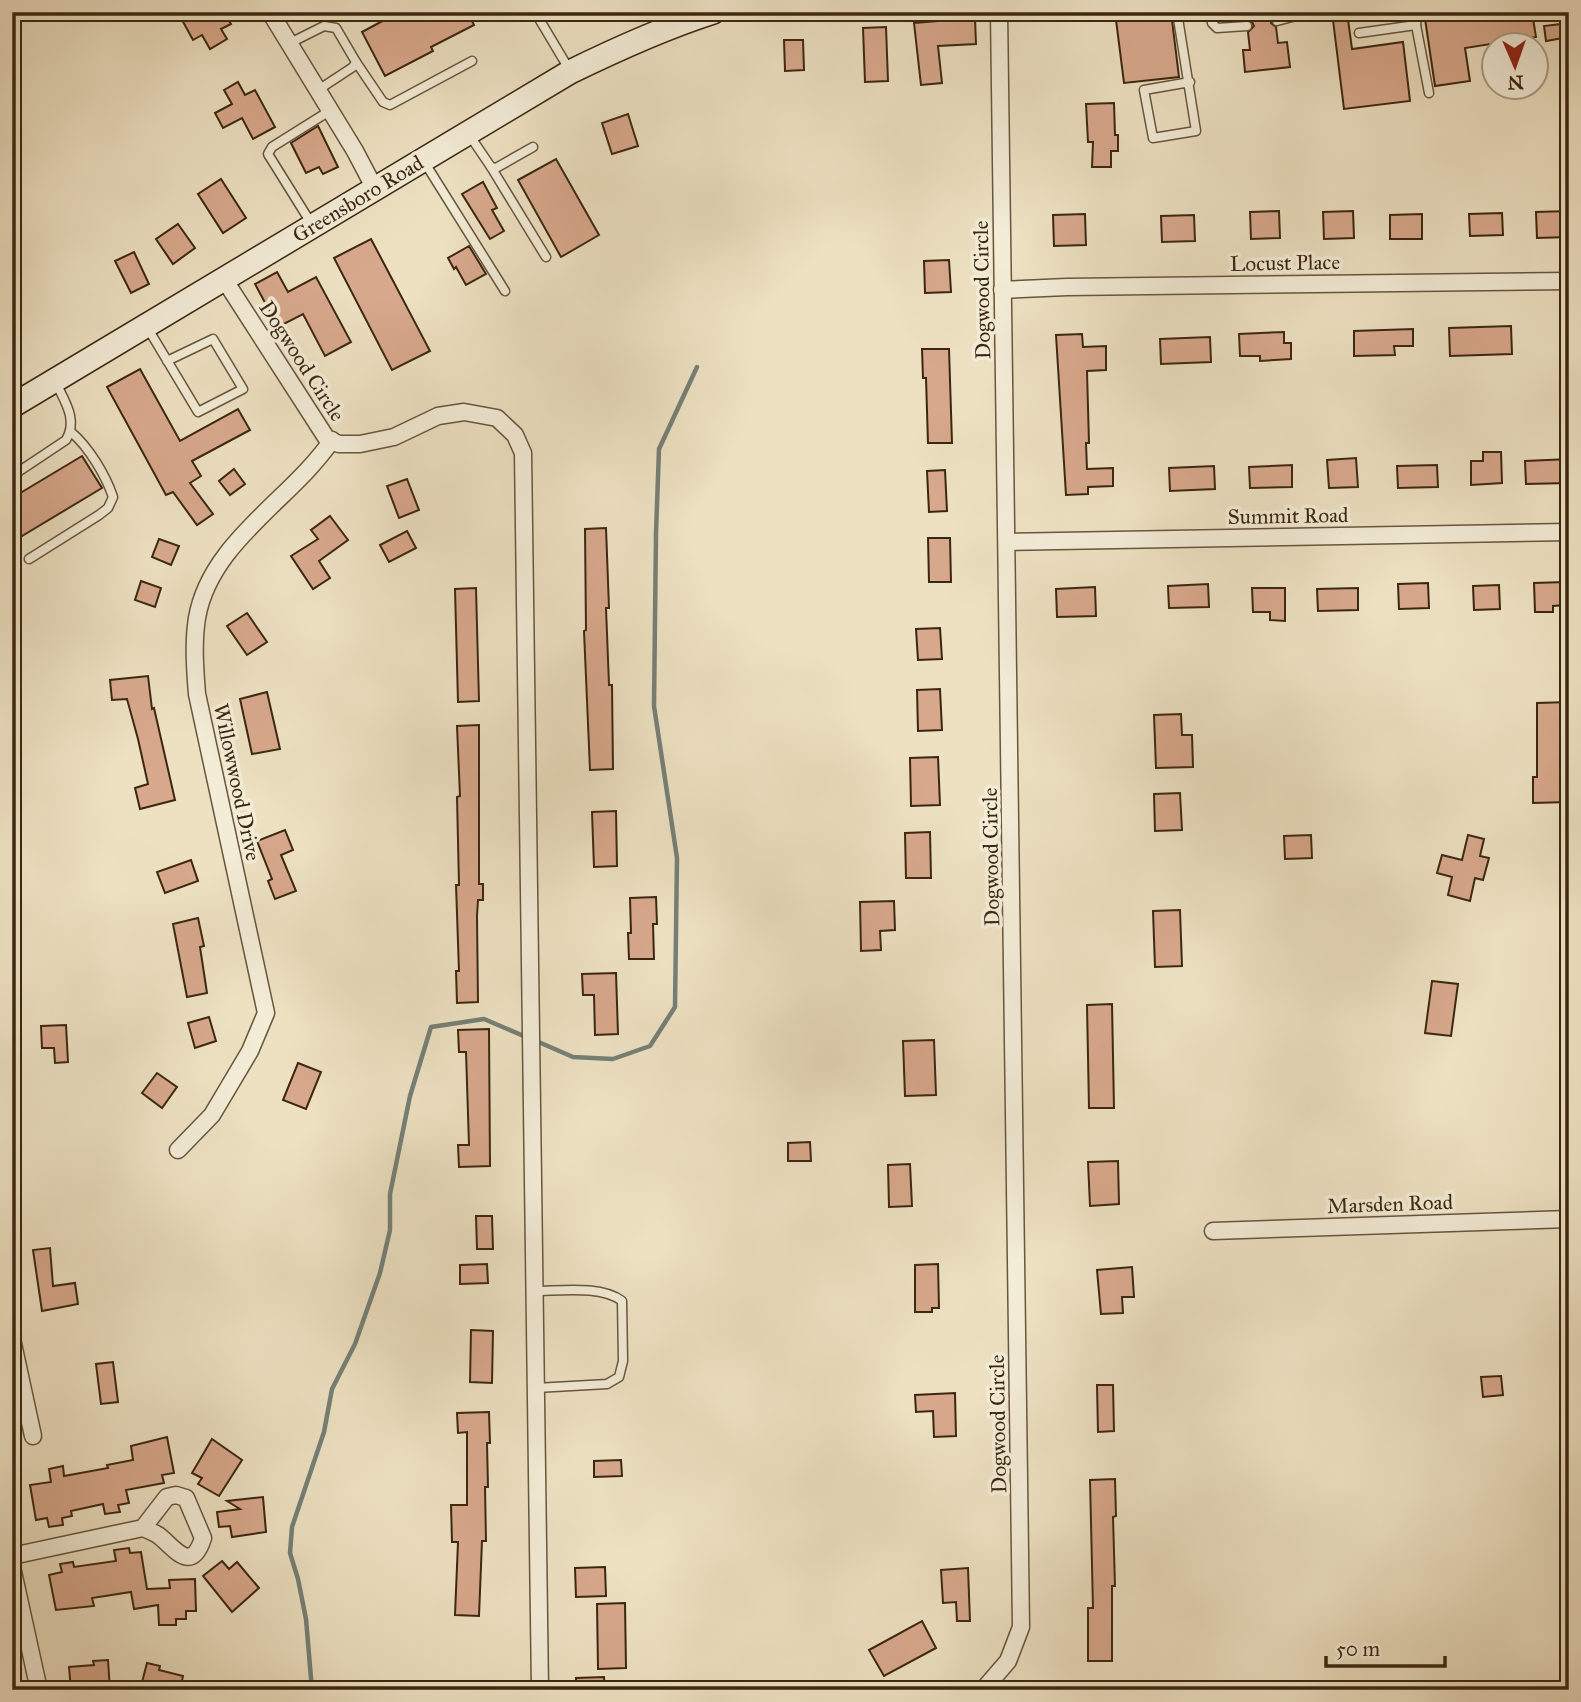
<svg xmlns="http://www.w3.org/2000/svg" width="1581" height="1702" viewBox="0 0 1581 1702" font-family="'IM FELL Great Primer',serif">
<rect width="100%" height="100%" fill="#ede1c2"/>
<filter id="stains"><feTurbulence type="fractalNoise" baseFrequency=".00286" numOctaves="4"/><feColorMatrix values="0 0 0 0 .2 0 0 0 0 .09 0 0 0 0 .02 0 0 0 .5 -.17"/></filter>
<radialGradient id="worn" r=".72"><stop offset=".6" stop-color="#630" stop-opacity="0"/><stop offset="1" stop-color="#630" stop-opacity=".3"/></radialGradient>
<g fill="none" stroke-linecap="round" stroke-linejoin="round">
<g stroke="#758077" stroke-width="4.5">
<path d="M534,1040L573,1057L613,1059L650,1046L675,1007L677,858L654,706L656,533L659,449L697,367"/>
<path d="M312,1690L306,1619L298,1579L290,1553L292,1527L324,1432L332,1389L355,1344L380,1273L390,1230V1194L410,1096L431,1027L484,1019L526,1037"/>
</g>
</g>
<g fill="#d8a88c" stroke="#3b2711" stroke-width="2">
<path d="M191,12H224L231,24L221,29L227,39L210,49L202,35L193,40L181,18Z"/>
<path d="M399,12H468L474,25L431,47L433,51L385,76L362,32Z"/>
<path d="M1115,12H1171L1179,77L1124,83Z"/>
<path d="M1246,12H1274L1271,23L1276,27L1278,43L1287,42L1290,67L1245,72L1243,50H1250L1248,32L1254,26L1252,22L1247,19Z"/>
<path d="M1332,12H1347L1352,49L1403,42L1410,101L1344,109Z"/>
<path d="M1424,12H1532L1536,37L1465,48L1470,81L1435,86Z"/>
<path d="M975,18L976,44L938,46L942,83L921,85L914,23Z"/>
<path d="M1569,23V37L1546,41L1544,26Z"/>
<path d="M886,27L888,81L865,82L863,28Z"/>
<path d="M784,40H803L804,70L785,71Z"/>
<path d="M238,82L245,95L255,90L275,127L253,139L242,118L223,128L215,113L232,104L224,90Z"/>
<path d="M1114,103L1115,135H1118V151H1111V167H1092L1093,142H1088L1086,104Z"/>
<path d="M628,114L638,146L612,154L602,123Z"/>
<path d="M318,126L338,167L323,174L319,167L306,173L291,143Z"/>
<path d="M556,159L599,235L561,257L518,180Z"/>
<path d="M221,179L246,218L223,233L198,194Z"/>
<path d="M483,182L497,208L492,210L504,231L490,239L462,194Z"/>
<path d="M1279,211L1280,238L1251,239L1250,212Z"/>
<path d="M1353,211L1354,238L1324,239L1323,212Z"/>
<path d="M1569,211V237L1537,238L1536,212Z"/>
<path d="M1502,213L1503,235L1470,236L1469,214Z"/>
<path d="M1085,214L1086,245L1054,246L1053,215Z"/>
<path d="M1422,214V239H1390V215Z"/>
<path d="M1194,215L1195,241L1162,242L1161,216Z"/>
<path d="M178,224L195,248L173,264L156,239Z"/>
<path d="M371,239L430,351L392,370L334,258Z"/>
<path d="M469,246L486,274L466,285L456,267L454,269L448,258Z"/>
<path d="M134,252L149,284L131,293L115,261Z"/>
<path d="M949,260L951,292L925,293L924,261Z"/>
<path d="M277,272L288,292L316,277L351,342L325,356L303,314L278,327L255,284Z"/>
<path d="M1511,326L1512,354L1450,356L1449,328Z"/>
<path d="M1413,329V346H1394L1395,355L1354,356V331Z"/>
<path d="M1284,332V343H1291V359L1260,361V356H1240L1239,334Z"/>
<path d="M1082,334L1083,347L1106,346V370L1087,371L1089,443H1086L1087,469L1113,468V486L1088,487V494L1066,495L1056,335Z"/>
<path d="M1210,337L1211,362L1161,364L1160,339Z"/>
<path d="M922,349H949L952,443H928L926,378H923Z"/>
<path d="M140,369L180,441L238,409L250,430L192,461L201,476L190,483L213,514L197,525L173,492L166,495L107,387Z"/>
<path d="M1483,452H1501L1502,483L1471,485V461H1483Z"/>
<path d="M82,456L102,488L12,542V498Z"/>
<path d="M1356,458L1358,487L1329,488L1327,460Z"/>
<path d="M1569,459V483L1526,484L1525,461Z"/>
<path d="M1292,465V487L1250,488L1249,467Z"/>
<path d="M1437,465L1438,487L1398,488L1397,466Z"/>
<path d="M1214,466L1215,489L1170,491L1169,468Z"/>
<path d="M234,469L245,484L230,495L219,481Z"/>
<path d="M945,470L947,511L929,512L927,471Z"/>
<path d="M407,479L419,510L399,518L387,486Z"/>
<path d="M330,516L348,540L319,561L330,578L313,589L291,556L318,539L311,530Z"/>
<path d="M606,528L609,608H606L609,685H612L613,769L590,770L584,631L586,630L585,529Z"/>
<path d="M407,531L416,548L389,562L380,545Z"/>
<path d="M928,538H950L951,582H929Z"/>
<path d="M159,539L179,546L171,565L152,557Z"/>
<path d="M141,581L161,588L155,607L135,600Z"/>
<path d="M1565,582L1566,605L1553,606V612H1535L1534,583Z"/>
<path d="M1428,583L1429,608L1399,609L1398,584Z"/>
<path d="M1208,584L1209,607L1169,608L1168,586Z"/>
<path d="M1499,585L1500,609L1474,610L1473,586Z"/>
<path d="M1095,587L1096,616L1057,617L1056,589Z"/>
<path d="M476,588L479,701L458,702L455,589Z"/>
<path d="M1252,588H1285V621L1270,620V612H1253Z"/>
<path d="M1358,588V610L1318,611L1317,589Z"/>
<path d="M247,613L267,642L247,655L227,626Z"/>
<path d="M940,628L942,659L918,660L916,629Z"/>
<path d="M148,676L152,709L154,708L175,800L140,809L135,788L148,784L138,739L127,699L112,700L110,680Z"/>
<path d="M940,689L942,730L918,731L917,690Z"/>
<path d="M267,692L280,749L252,754L240,699Z"/>
<path d="M1569,702L1568,802L1533,803V777H1537V703Z"/>
<path d="M1181,714L1182,735H1192L1193,767L1156,768L1154,715Z"/>
<path d="M479,725V884H483V900H478L477,916L478,1002L457,1003L456,971H459L456,885H459L457,797L460,796L457,726Z"/>
<path d="M938,757L940,805L911,806L910,758Z"/>
<path d="M1180,793L1182,830L1155,831L1154,794Z"/>
<path d="M616,811L617,866L594,867L592,812Z"/>
<path d="M285,830L293,850L281,855L296,891L275,899L268,881L272,879L257,841Z"/>
<path d="M930,832L931,878H906L905,833Z"/>
<path d="M1311,835L1312,858L1285,859L1284,836Z"/>
<path d="M1468,835L1484,839L1480,856L1489,858L1483,880L1475,878L1470,901L1448,895L1452,877L1437,873L1442,855L1462,860Z"/>
<path d="M191,860L198,881L165,893L157,872Z"/>
<path d="M656,897L657,924H653L654,959H629L628,933H631L630,898Z"/>
<path d="M894,901L895,930L880,931L881,950L861,951L860,902Z"/>
<path d="M1180,910L1182,966L1155,967L1153,911Z"/>
<path d="M198,918L204,946L200,947L207,993L187,997L173,924Z"/>
<path d="M616,973L618,1034L595,1035L594,995H583L582,974Z"/>
<path d="M1432,981L1458,984L1451,1036L1425,1033Z"/>
<path d="M1112,1004L1114,1108H1089L1087,1005Z"/>
<path d="M209,1017L216,1041L195,1048L188,1023Z"/>
<path d="M66,1025L68,1062L55,1063L54,1048H42L41,1026Z"/>
<path d="M489,1029L490,1166L459,1167L458,1145H469L466,1052H459L458,1030Z"/>
<path d="M934,1040L936,1095L905,1096L903,1041Z"/>
<path d="M298,1063L321,1072L306,1109L283,1100Z"/>
<path d="M157,1073L177,1087L162,1108L142,1093Z"/>
<path d="M810,1142L811,1161H788V1143Z"/>
<path d="M1118,1161L1119,1204L1090,1206L1088,1162Z"/>
<path d="M910,1164L912,1206L889,1207L888,1165Z"/>
<path d="M476,1216H492L493,1249H477Z"/>
<path d="M50,1248L53,1286L75,1283L78,1304L42,1311L33,1250Z"/>
<path d="M487,1264L488,1283L460,1284V1265Z"/>
<path d="M938,1264L939,1308H932V1312H915V1265Z"/>
<path d="M1132,1267L1134,1297H1122L1123,1313L1101,1314L1097,1270Z"/>
<path d="M471,1330L493,1331L492,1383L470,1382Z"/>
<path d="M113,1362L118,1402L101,1404L96,1364Z"/>
<path d="M1501,1376L1503,1395L1483,1397L1481,1377Z"/>
<path d="M1097,1385H1113L1114,1431L1098,1432Z"/>
<path d="M955,1393L956,1436L934,1437L933,1411L916,1412L915,1395Z"/>
<path d="M489,1412L490,1443H487L488,1487H485L486,1541H482L479,1616L455,1615L458,1542H452L451,1505H467V1432L458,1433L457,1413Z"/>
<path d="M167,1437L174,1473L162,1475L164,1483L126,1490L129,1503L118,1505L120,1512L105,1514L103,1504L71,1511L72,1516L62,1518L63,1525L49,1527L47,1518L36,1520L30,1485L51,1482L49,1469L63,1466L64,1476L108,1468L107,1465L133,1460L131,1446Z"/>
<path d="M212,1439L242,1460L219,1496L198,1484L202,1478L192,1473Z"/>
<path d="M621,1460L622,1476L594,1477V1461Z"/>
<path d="M1115,1479L1116,1516L1113,1517L1115,1586H1112V1661H1088V1608H1093L1090,1480Z"/>
<path d="M263,1497L266,1532L232,1537L230,1526L219,1527L217,1512L240,1509L227,1501Z"/>
<path d="M129,1548L130,1553L141,1552L147,1589L170,1588L169,1580L195,1579L196,1611H186V1619H176V1625H159L158,1605L134,1609L131,1592L92,1598L94,1606L56,1610L49,1575L62,1572L60,1564L73,1562L74,1567L116,1561L114,1550Z"/>
<path d="M222,1561L229,1569L237,1562L259,1588L232,1612L203,1576Z"/>
<path d="M605,1567L606,1596L576,1597L575,1568Z"/>
<path d="M968,1568L970,1621H957L956,1602L943,1603L941,1570Z"/>
<path d="M625,1603L626,1668L598,1669L597,1604Z"/>
<path d="M922,1621L936,1648L884,1676L869,1650Z"/>
<path d="M108,1660L110,1690H71L69,1667L94,1665L93,1661Z"/>
<path d="M147,1663L160,1666L159,1670L183,1676L180,1690H140Z"/>
<path d="M604,1677L605,1690H576V1678Z"/>
</g>
<g fill="none" stroke-linecap="round" stroke-linejoin="round">
<defs>
<g id="lane">
<path d="M535,12L569,69"/>
<path d="M1177,12L1196,131L1153,138L1144,90L1190,82"/>
<path d="M1210,12L1212,23L1217,28L1247,26"/>
<path d="M1417,12L1416,25L1429,93"/>
<path d="M1277,21L1300,15L1303,12"/>
<path d="M1359,33L1416,25"/>
<path d="M290,43L324,26L336,28L356,62L353,67L318,90"/>
<path d="M356,62L383,102L390,105L472,61"/>
<path d="M470,136L491,167L496,168L533,147"/>
<path d="M425,163L505,291"/>
<path d="M491,167L546,257"/>
<path d="M311,223L268,154L272,147L331,110"/>
<path d="M147,327L198,412L243,389L213,339L167,361"/>
<path d="M12,476L66,440C78,420 65,402 56,383"/>
<path d="M29,559L99,515L108,508L113,497C106,476 89,447 71,432"/>
<path d="M534,1291C560,1291 601,1285 622,1301L623,1361L619,1377L607,1384L536,1388"/>
</g>
<g id="street">
<path d="M270,12L355,151L375,189"/>
<path d="M224,279L327,439L339,444H360L394,437L438,416L464,412L497,418L515,435L523,453L540,1690"/>
<path d="M1002,290L1067,287L1569,281"/>
<path d="M1008,542L1569,532"/>
<path d="M178,1150L212,1115L250,1051L266,1013L197,694C195,669 193,643 197,618C210,542 291,500 332,440"/>
<path d="M1213,1231L1569,1219"/>
<path d="M12,1339L33,1436"/>
<path d="M12,1556L143,1528L167,1497L176,1495L186,1498L203,1538C191,1576 173,1546 158,1535C153,1532 148,1530 143,1528"/>
<path d="M12,1567L39,1690"/>
<path d="M983,1690L1008,1661L1021,1627L999,12"/>
</g>
<path id="secondary" d="M12,406L570,72C617,49 663,28 713,12"/>
</defs>
<use href="#lane" stroke="#68563d" stroke-width="11"/>
<use href="#street" stroke="#68563d" stroke-width="19"/>
<use href="#secondary" stroke="#3b2711" stroke-width="26"/>
<use href="#lane" stroke="#f3ecd7" stroke-width="8"/>
<use href="#street" stroke="#f3ecd7" stroke-width="16"/>
<use href="#secondary" stroke="#f3ecd7" stroke-width="23"/>
</g>
<g text-anchor="middle" stroke-width="7" stroke-linejoin="round" paint-order="stroke">
<g font-size="21" fill="#3b2711" stroke="#f3ecd7">
<text transform="translate(358 199) rotate(-31)" y="7">Greensboro Road</text>
<text transform="translate(1285 263) rotate(-1)" y="7">Locust Place</text>
<text transform="translate(982 290) rotate(-91)" y="7">Dogwood Circle</text>
<text transform="translate(302 361) rotate(57)" y="7">Dogwood Circle</text>
<text transform="translate(1288 516) rotate(-1)" y="7">Summit Road</text>
<text transform="translate(237 782) rotate(78)" y="7">Willowwood Drive</text>
<text transform="translate(991 857) rotate(-91)" y="7">Dogwood Circle</text>
<text transform="translate(1390 1204) rotate(-2)" y="7">Marsden Road</text>
<text transform="translate(998 1424) rotate(-91)" y="7">Dogwood Circle</text>
</g>
</g>
<rect width="1581" height="1702" fill="none" stroke="#ede1c2" stroke-width="42"/>
<rect x="14" y="14" width="1553" height="1674" fill="none" stroke="#3b2711" stroke-width="3.5"/>
<rect x="21" y="21" width="1539" height="1660" fill="none" stroke="#3b2711" stroke-width="2"/>
<g transform="translate(1515 66) rotate(178)"><circle r="33" fill="#f3ecd7" stroke="#a99d88" stroke-width="2"/>
<path d="M0-5L12 26L0 18L-12 26Z" fill="#8f2418"/>
<text y="-10" font-size="19" font-weight="bold" text-anchor="middle" fill="#3b2711">N</text>
</g>
<path d="M1326 1656v10h119v-10" fill="none" stroke="#3b2711" stroke-width="3.5"/>
<text x="1336" y="1656" font-size="21" fill="#3b2711" stroke="#f3ecd7" stroke-width="5" paint-order="stroke">50 m</text>
<rect width="100%" height="100%" filter="url(#stains)"/>
<rect width="100%" height="100%" fill="url(#worn)"/>
</svg>
